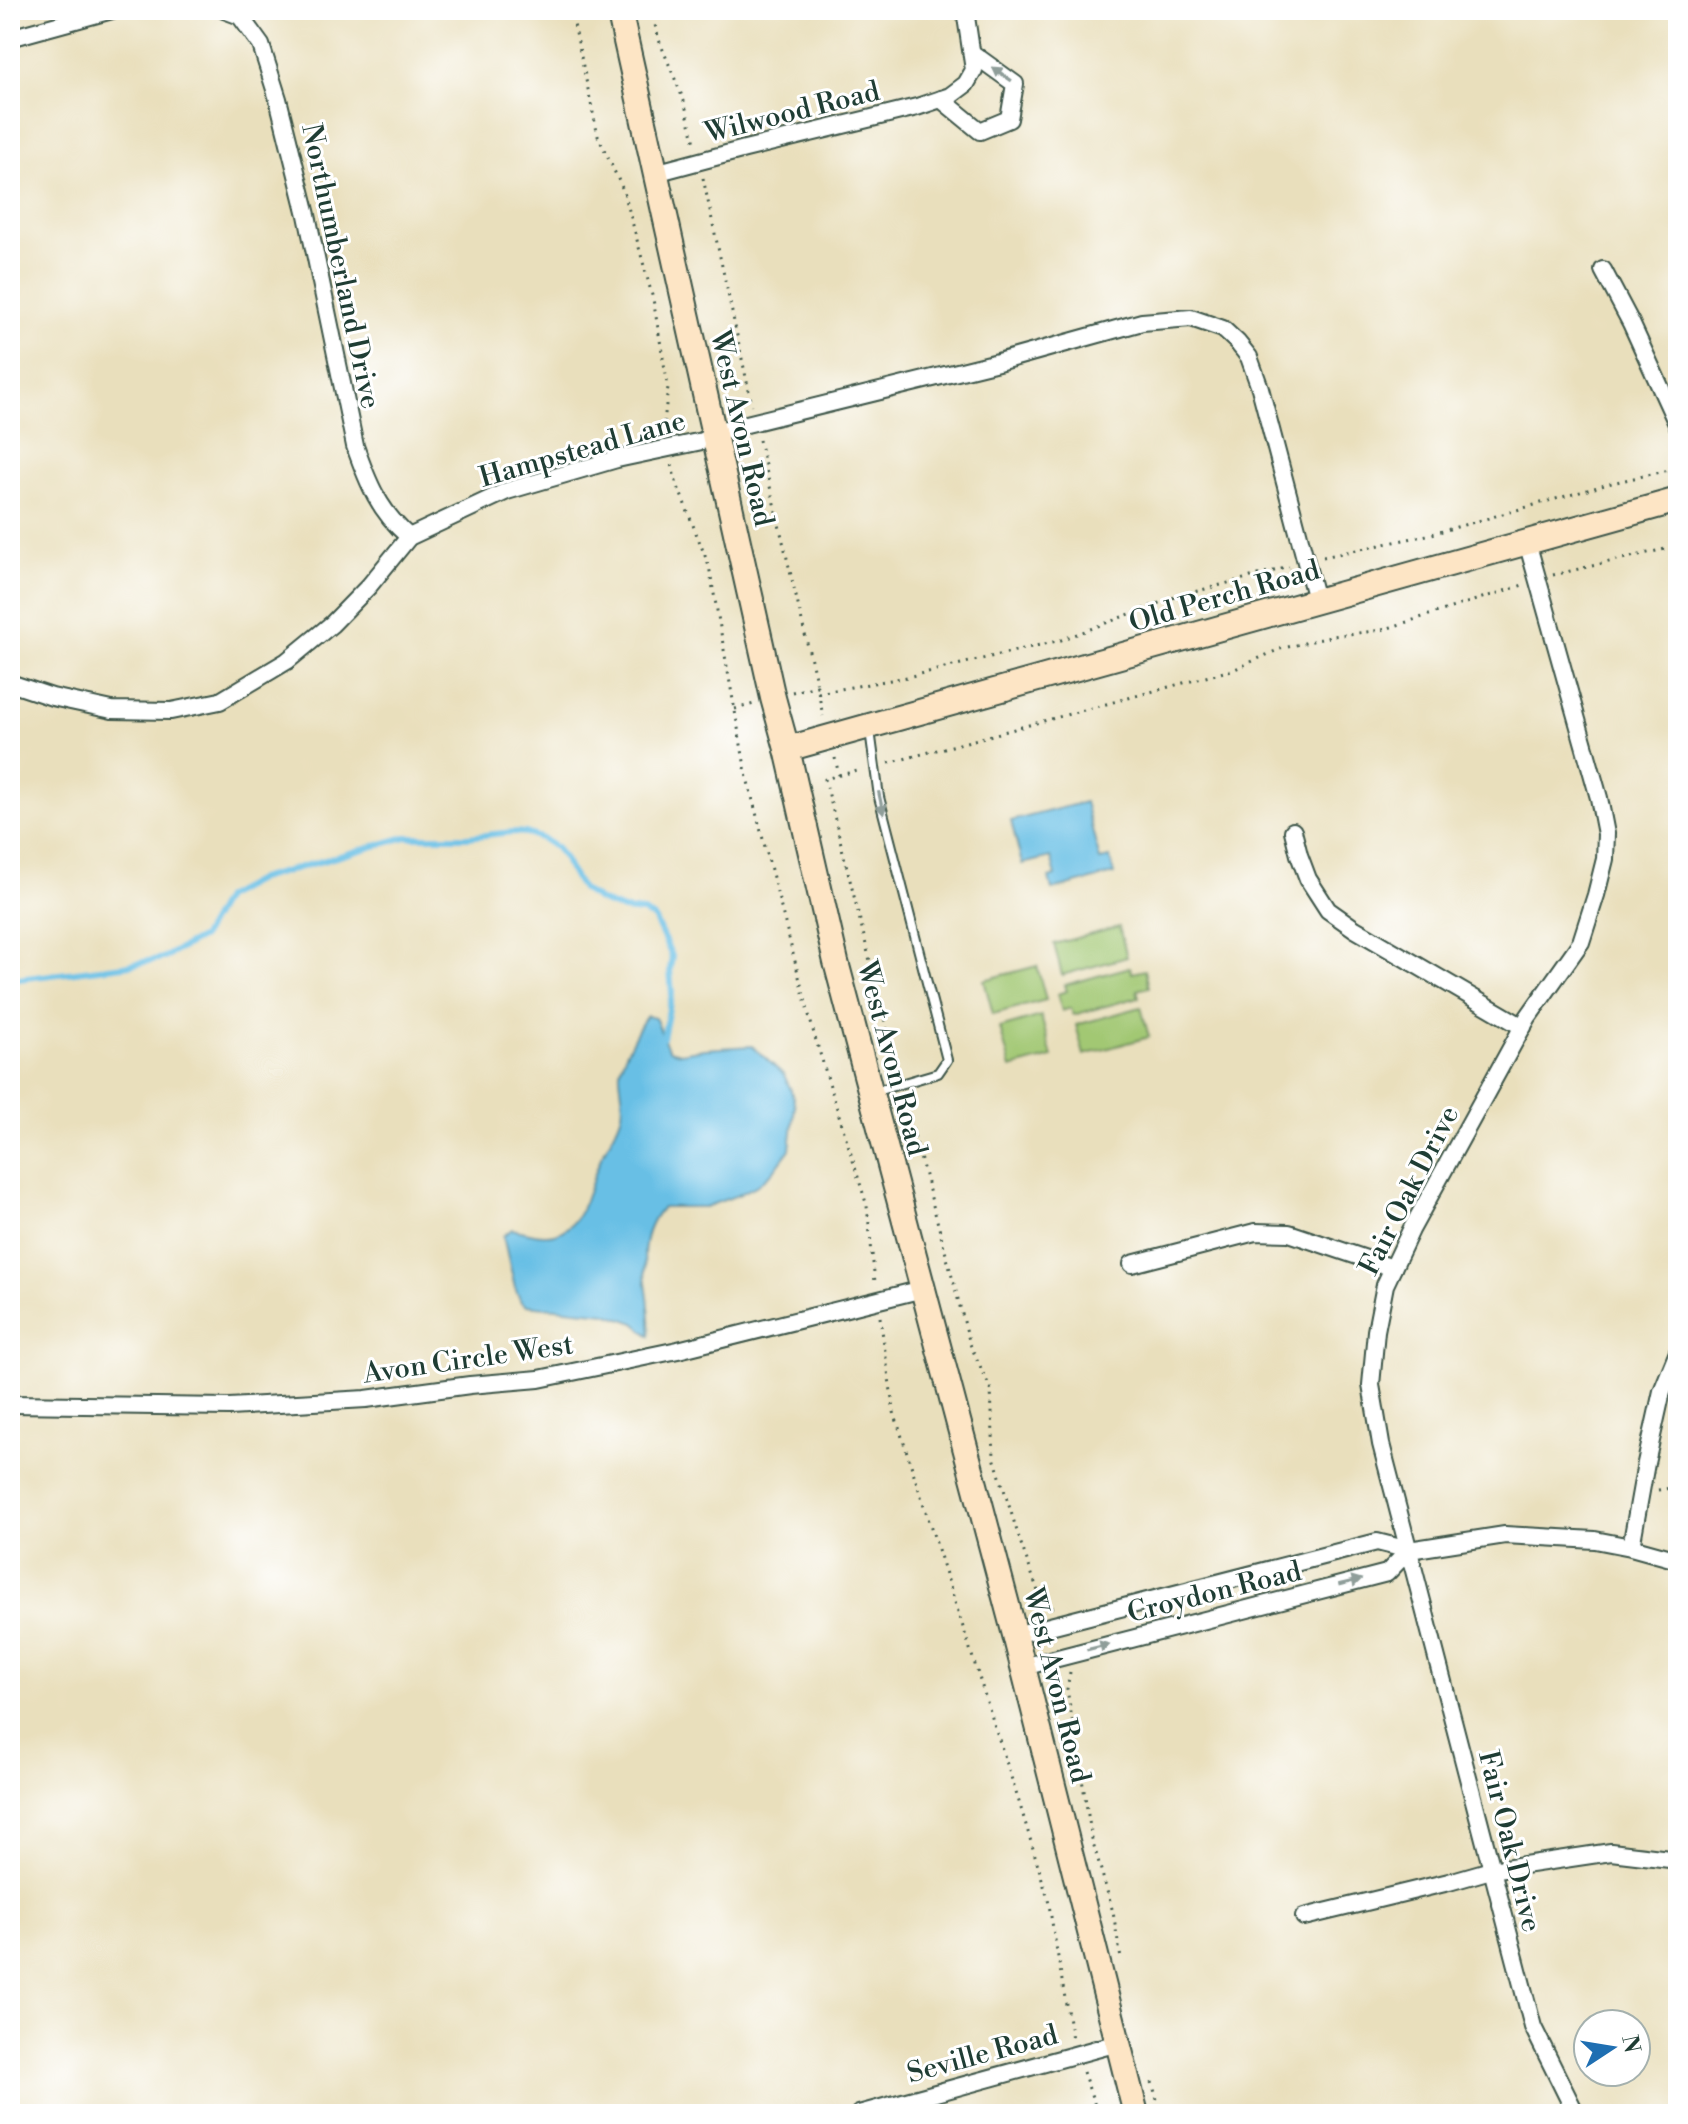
<svg xmlns="http://www.w3.org/2000/svg" width="1688" height="2124" viewBox="0 0 1688 2124" font-family="'Libre Bodoni',serif">
<rect width="100%" height="100%" fill="#fff"/>
<filter id="ink" filterUnits="userSpaceOnUse"><feTurbulence type="fractalNoise" baseFrequency=".0125" numOctaves="2"/><feDisplacementMap in="SourceGraphic" scale="16" xChannelSelector="R" yChannelSelector="G"/><feConvolveMatrix kernelMatrix="1 2 1 2 8 2 1 2 1" color-interpolation-filters="sRGB"/></filter>
<filter id="wash" filterUnits="userSpaceOnUse"><feTurbulence type="fractalNoise" baseFrequency=".006" numOctaves="4" result="noise"/><feDisplacementMap in="SourceGraphic" scale="32" xChannelSelector="R" yChannelSelector="G"/><feGaussianBlur stdDeviation="1.8" result="paint"/><feColorMatrix in="noise" values="0 0 0 0 0 0 0 0 0 0 0 0 0 0 0 0 0 1.4 0 .05"/><feComposite in="paint" operator="in"/></filter>
<g filter="url(#wash)">
<rect width="100%" height="100%" fill="#e9dfbc"/>
<g fill="#a2c873" stroke="#608254" stroke-width="2">
<path d="M1119,927L1127,957L1062,975L1054,944Z"/>
<path d="M1037,966L1046,1000L993,1014L984,980Z"/>
<path d="M1130,967L1132,973L1145,970L1149,987L1137,990L1139,997L1073,1015L1071,1008L1062,1011L1057,994L1067,991L1065,985Z"/>
<path d="M1141,1007L1149,1037L1084,1055L1076,1025Z"/>
<path d="M1041,1016L1052,1057L1011,1068L1000,1028Z"/>
</g>
<g fill="#68bfe5" stroke="#447e8c" stroke-width="2">
<path d="M1085,802L1100,860L1110,858L1114,874L1052,890L1049,878L1056,876L1051,857L1022,864L1011,821Z"/>
<path d="M647,1016L655,1018C661,1029 663,1041 669,1050L680,1053L704,1049L752,1046L784,1075L791,1090L795,1105L790,1149L772,1173L756,1186L738,1195L705,1207H663C627,1246 654,1291 650,1336L635,1323L606,1313L526,1305L521,1302L515,1288L503,1236L512,1229C522,1231 533,1235 543,1235C583,1237 588,1185 601,1158C607,1143 619,1129 622,1113C625,1098 619,1085 620,1070C620,1063 641,1022 647,1016Z"/>
</g>
<g fill="none" stroke-linecap="round" stroke-linejoin="round">
<path stroke="#68bfe5" stroke-width="6" d="M10,980L124,966L163,958L202,937L224,898L259,879L406,837H467L513,832L526,833L543,839L555,847L565,859L568,868L582,889L598,900L623,910L643,912L654,918L672,956L670,970L672,994L663,1038"/>
</g>
</g>
<g filter="url(#ink)">
<g fill="none" stroke-linecap="round" stroke-linejoin="round">
<defs>
<path id="lane" d="M870,730L879,797L947,1060L938,1073L873,1092"/>
<g id="street">
<path d="M224,10L240,16L261,45L278,99L307,215L355,446C368,483 379,511 409,537"/>
<path d="M10,38L112,10"/>
<path d="M941,99L980,131L1009,119L1015,84L972,53"/>
<path d="M655,173L745,149L917,107L950,96L966,84L974,70L965,10"/>
<path d="M1603,270L1631,323L1678,426"/>
<path d="M1527,542L1599,798L1606,834L1605,859L1596,895L1581,942L1528,1017L1411,1230L1385,1285L1376,1331L1371,1385L1381,1444L1533,2027L1576,2114"/>
<path d="M10,683L52,697L112,710L171,711L220,701L287,661L332,624L369,586L409,537L507,491L617,459L702,441L722,430L998,362L1142,322L1191,318L1223,329L1237,342L1249,357L1260,388L1316,600"/>
<path d="M1293,831L1299,855L1308,879L1328,910L1355,929L1523,1027"/>
<path d="M1132,1264L1255,1232L1289,1233L1393,1268"/>
<path d="M10,1404L229,1407L366,1399L470,1385L539,1379L678,1350L923,1289"/>
<path d="M1631,1547L1646,1463L1662,1391L1678,1352"/>
<path d="M1015,1635L1377,1542L1409,1550L1505,1535L1595,1540L1631,1547L1678,1560"/>
<path d="M1023,1667L1387,1573L1409,1550"/>
<path d="M1304,1917L1449,1882L1491,1870L1611,1852L1678,1860"/>
<path d="M859,2114L1118,2043"/>
</g>
<g id="secondary">
<path d="M619,10L773,698L787,749L836,962L1015,1635L1136,2114"/>
<path d="M787,749L1678,500"/>
</g>
</defs>
<use href="#lane" stroke="#3d5548" stroke-width="12"/>
<use href="#street" stroke="#3d5548" stroke-width="20"/>
<use href="#secondary" stroke="#3d5548" stroke-width="28"/>
<g stroke="#3d5548" stroke-width="3" stroke-dasharray="2 6" stroke-linecap="butt">
<path d="M571,10L598,136L624,192L653,299L668,387L664,423L666,430"/>
<path d="M651,10L659,40L684,101L695,143"/>
<path d="M703,178L752,405"/>
<path d="M759,440L817,685"/>
<path d="M672,465L675,479L709,566L747,778L814,1034L867,1206L875,1282"/>
<path d="M1323,557L1432,534L1612,483L1678,468"/>
<path d="M1553,575L1678,546"/>
<path d="M792,692L817,686L823,716"/>
<path d="M818,693L907,677L1061,640L1175,597L1289,567"/>
<path d="M735,709L754,704"/>
<path d="M835,758L839,775L825,779L897,1070"/>
<path d="M889,763L1235,669L1280,649L1333,636L1382,630L1523,585"/>
<path d="M839,775L862,770"/>
<path d="M904,1097L970,1344L991,1390L994,1457L1020,1541L1039,1594L1053,1608"/>
<path d="M880,1317L894,1412L1020,1805L1048,1899L1072,2039"/>
<path d="M1658,1490L1678,1487"/>
<path d="M1070,1672L1067,1689L1092,1839L1113,1912L1121,1959"/>
<path d="M1083,2072L1098,2114"/>
<path d="M1152,2082L1161,2114"/>
</g>
<use href="#lane" stroke="#fff" stroke-width="8"/>
<use href="#street" stroke="#fff" stroke-width="16"/>
<use href="#secondary" stroke="#fde5c5" stroke-width="24"/>
</g>
<defs><path id="oneway-solid" d="M-6-.8H1V-3.2L6.5 0L1 3.2V.8H-6Z" transform="scale(2)"/></defs>
<g fill="#8f9e9a">
<use href="#oneway-solid" transform="translate(1002 74) rotate(-145)"/>
<use href="#oneway-solid" transform="translate(881 803) rotate(78)"/>
<use href="#oneway-solid" transform="translate(1350 1582) rotate(-14)"/>
<use href="#oneway-solid" transform="translate(1098 1647) rotate(-14)"/>
</g>
</g>
<g text-anchor="middle" stroke-width="6" stroke-linejoin="round" paint-order="stroke">
<g font-size="28" fill="#1f3d34" stroke="#fff">
<text transform="translate(792 111) rotate(-14)" y="10">Wilwood Road</text>
<text transform="translate(342 266) rotate(78)" y="10">Northumberland Drive</text>
<text transform="translate(743 428) rotate(77)" y="10">West Avon Road</text>
<text transform="translate(582 448) rotate(-16)" y="10">Hampstead Lane</text>
<text transform="translate(1224 595) rotate(-16)" y="10">Old Perch Road</text>
<text transform="translate(893 1058) rotate(75)" y="10">West Avon Road</text>
<text transform="translate(1408 1190) rotate(-63)" y="10">Fair Oak Drive</text>
<text transform="translate(468 1358) rotate(-8)" y="10">Avon Circle West</text>
<text transform="translate(1214 1591) rotate(-14)" y="10">Croydon Road</text>
<text transform="translate(1058 1685) rotate(76)" y="10">West Avon Road</text>
<text transform="translate(1511 1841) rotate(76)" y="10">Fair Oak Drive</text>
<text transform="translate(982 2053) rotate(-15)" y="10">Seville Road</text>
</g>
</g>
<rect width="1688" height="2124" fill="none" stroke="#fff" stroke-width="40"/>
<g transform="translate(1612 2048) rotate(78)"><circle r="38" fill="#ffffff" stroke="#a5b1ae" stroke-width="2"/>
<path d="M0-6L14 30L0 20L-14 30Z" fill="#1f6fb2"/>
<text y="-12" font-size="22" font-weight="bold" text-anchor="middle" fill="#1f3d34">N</text>
</g>
</svg>
